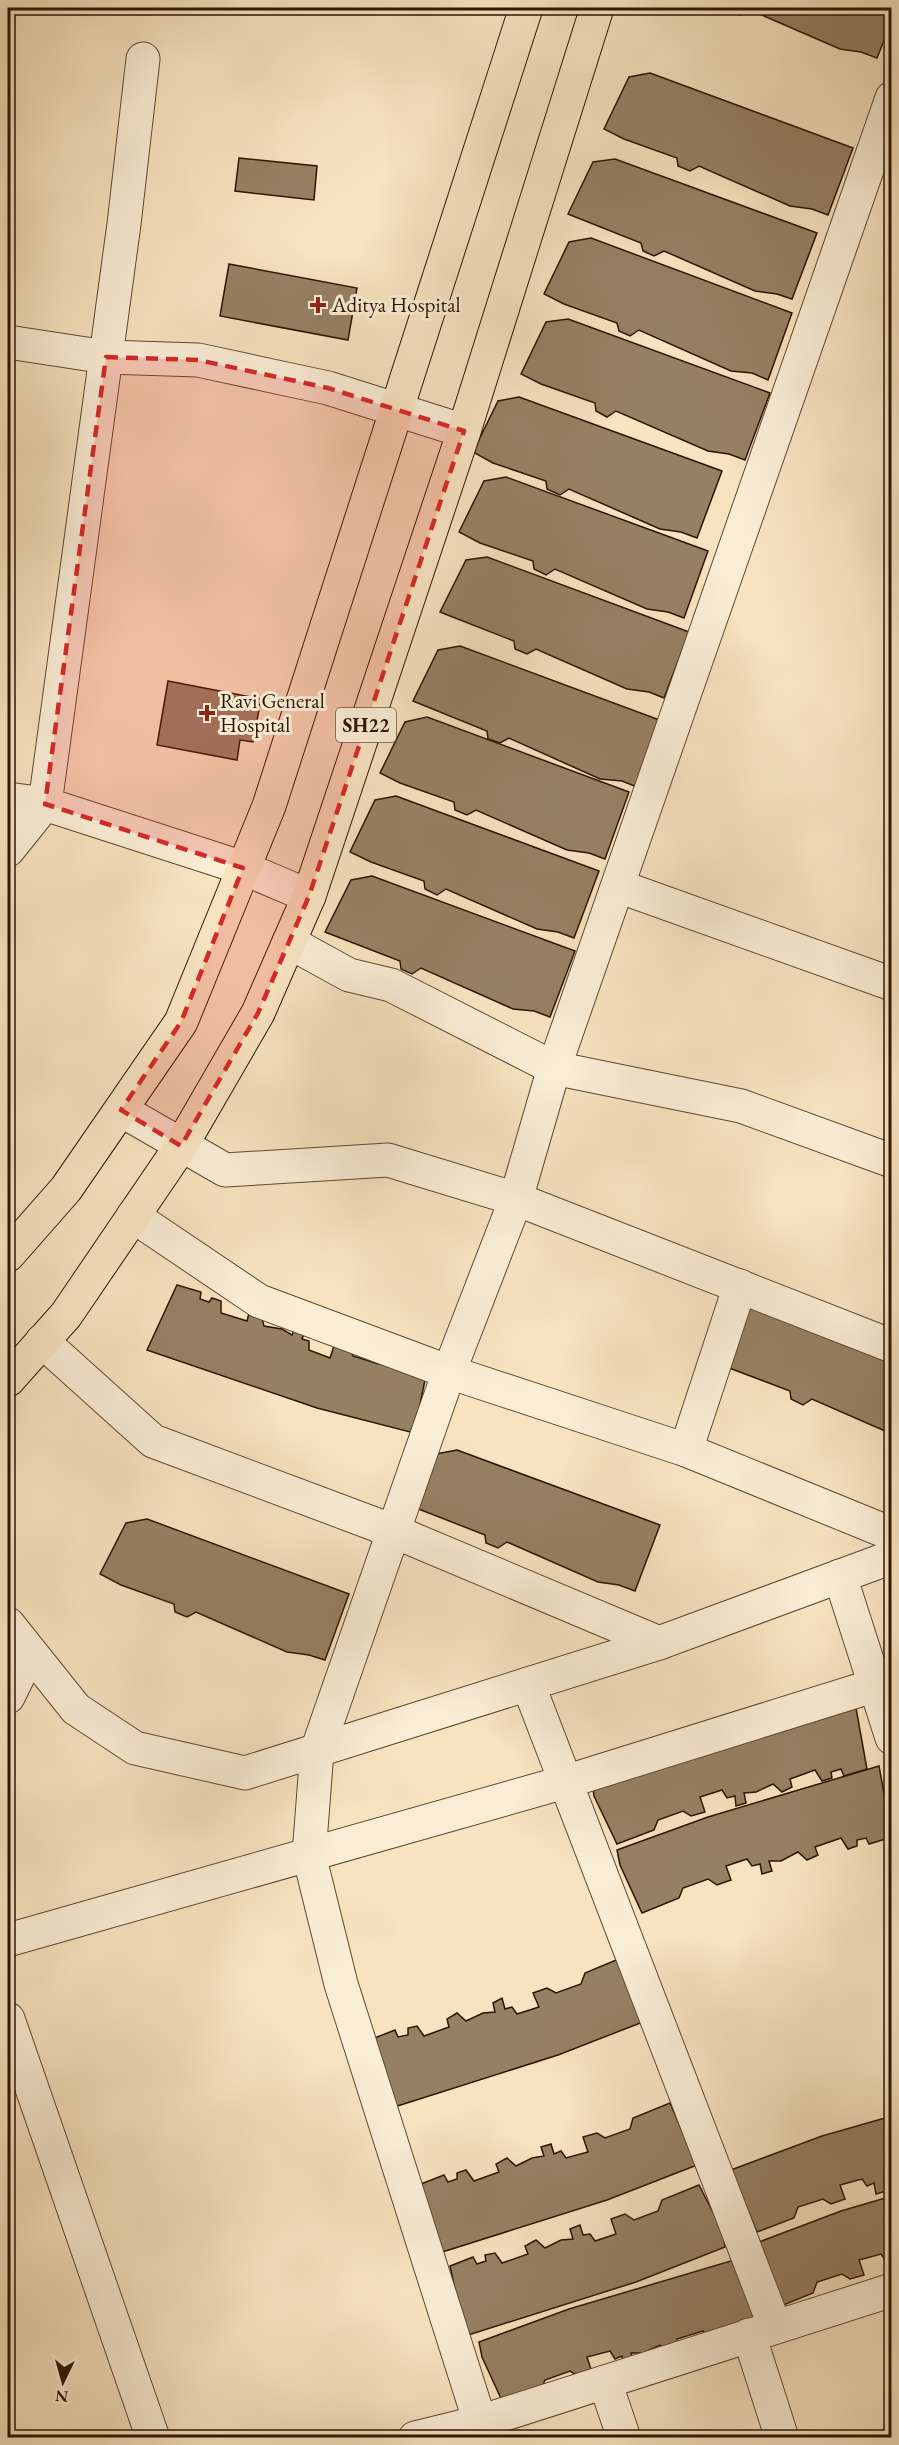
<svg xmlns="http://www.w3.org/2000/svg" width="899" height="2445" viewBox="0 0 899 2445" font-family="'EB Garamond',serif">
<rect width="100%" height="100%" fill="#f7e3c0"/>
<filter id="stains"><feTurbulence type="fractalNoise" baseFrequency=".00333" numOctaves="4"/><feColorMatrix values="0 0 0 0 .2 0 0 0 0 .09 0 0 0 0 .02 0 0 0 .5 -.17"/></filter>
<radialGradient id="worn" r=".72"><stop offset=".6" stop-color="#630" stop-opacity="0"/><stop offset="1" stop-color="#630" stop-opacity=".3"/></radialGradient>
<g fill="#968064" stroke="#2c1500" stroke-width="1.5">
<path d="M728,8H892V20L877,58L861,52L840,49L748,9L740,15L728,10Z"/>
<path d="M650,73L853,148L828,215L812,209L790,206L699,166L690,171L678,166L677,158L624,139L604,129L629,77Z"/>
<path d="M239,158L317,166L314,200L235,191Z"/>
<path d="M615,159L817,233L792,299L777,294L755,291L664,251L654,256L643,251L641,243L568,214L593,162Z"/>
<path d="M591,238L792,313L768,380L752,373L731,371L639,330L630,336L619,331L617,323L564,304L544,294L569,242Z"/>
<path d="M229,264L357,288L348,340L220,316Z"/>
<path d="M568,319L770,393L745,460L729,454L708,451L616,411L607,417L596,411L595,403L541,384L521,374L546,322Z"/>
<path d="M519,397L722,471L697,538L681,532L660,529L569,489L560,495L547,489L546,481L493,463L473,452L498,401Z"/>
<path d="M506,477L708,551L684,618L668,612L647,609L555,569L546,575L534,569L533,561L480,543L459,532L484,481Z"/>
<path d="M487,557L689,632L664,698L649,692L627,689L536,649L527,654L515,649L514,641L440,612L466,560Z"/>
<path d="M460,646L662,721L637,787L622,781L600,779L509,738L500,743L488,739L487,731L413,701L438,650Z"/>
<path d="M168,681L261,699L253,742L240,740L237,760L157,745Z"/>
<path d="M427,717L629,792L605,859L589,853L567,850L476,810L467,815L455,810L454,802L400,783L380,773L405,722Z"/>
<path d="M396,796L599,871L574,938L558,932L537,929L446,889L437,895L425,889L424,881L371,862L350,852L375,800Z"/>
<path d="M372,876L575,951L550,1017L534,1011L513,1009L421,968L412,974L401,969L400,961L325,932L351,880Z"/>
<path d="M177,1285L201,1292L200,1299L209,1302L212,1298L221,1301V1313L247,1321L249,1313L261,1315L264,1326L282,1329L292,1335L296,1327L306,1329L302,1339L309,1341V1350L330,1358L335,1343L349,1347L353,1356L378,1364L388,1357L425,1380L417,1419L410,1432L317,1408L147,1350Z"/>
<path d="M763,1307L892,1355V1434L812,1399L803,1405L791,1399L790,1391L716,1363L741,1311Z"/>
<path d="M457,1450L660,1525L635,1591L619,1585L598,1582L507,1542L498,1548L486,1543L485,1535L411,1506L436,1454Z"/>
<path d="M147,1519L349,1594L325,1660L309,1655L287,1652L196,1612L187,1617L175,1612L174,1604L121,1585L100,1574L126,1523Z"/>
<path d="M854,1697L867,1769L844,1776L841,1769L831,1772L832,1778L822,1781L815,1770L790,1779L792,1787L782,1792L773,1784L756,1792L744,1793L746,1803L736,1806L735,1796L727,1798L722,1790L700,1797L705,1812L691,1816L683,1811L658,1820L654,1830L617,1844L594,1796L592,1782Z"/>
<path d="M879,1766L892,1837L869,1844L866,1838L857,1840V1846L848,1849L841,1838L815,1847L818,1855L807,1860L798,1852L781,1861H769L772,1871L762,1874L760,1864L752,1866L747,1859L726,1866L731,1880L717,1885L708,1879L683,1888L679,1898L642,1913L620,1865L617,1850L708,1817Z"/>
<path d="M621,1958L648,2020L558,2055L388,2109L372,2039L395,2030L398,2037L408,2035V2028L417,2026L424,2036L449,2027L447,2019L457,2013L466,2021L483,2013L495,2012L493,2003L502,1998L505,2009L512,2007L517,2014L539,2007L533,1993L547,1988L556,1993L581,1984L585,1973Z"/>
<path d="M670,2103L697,2165L607,2200L436,2254L421,2184L444,2175L448,2182L457,2179V2173L466,2170L474,2181L499,2172L496,2164L507,2158L516,2166L532,2158L544,2156L541,2147L551,2144L554,2154L561,2151L566,2158L588,2152L583,2137L597,2133L605,2138L630,2129L633,2118Z"/>
<path d="M892,2116V2181H884L886,2191L876,2194L874,2183L867,2186L862,2179L840,2185L845,2199L831,2204L823,2199L798,2207L794,2218L757,2232L731,2170L822,2136Z"/>
<path d="M699,2185L723,2232L725,2247L636,2282L465,2336L450,2266L473,2257L477,2264L486,2261L485,2255L495,2253L502,2263L528,2254L525,2246L536,2240L545,2248L561,2240L573,2239L570,2229L580,2225L583,2235L590,2234L595,2241L616,2234L611,2219L625,2214L634,2220L658,2211L662,2200Z"/>
<path d="M892,2196V2259L886,2261L881,2254L859,2260L864,2275L850,2279L842,2274L817,2282L813,2293L776,2308L751,2245L841,2211Z"/>
<path d="M741,2258L755,2328L710,2341L703,2331L677,2339L679,2347L669,2352L660,2345L643,2353H631L634,2363L624,2367L622,2356L615,2359L610,2351L587,2357L592,2372L578,2376L570,2371L545,2380L541,2390L504,2405L482,2357L479,2342L569,2309Z"/>
</g>
<g fill="none" stroke-linecap="round" stroke-linejoin="round">
<defs>
<g id="minor">
<path d="M143,59L124,224L45,804L243,868L309,896"/>
<path d="M892,98L554,1068L516,1199L449,1372L317,1751L309,1855L341,1984L480,2422L892,2290"/>
<path d="M8,342L106,357L198,360L328,388L464,431"/>
<path d="M8,799L45,804L8,850"/>
<path d="M618,886L892,984"/>
<path d="M289,942L349,975L391,985L554,1068L741,1106L892,1161"/>
<path d="M121,1110L225,1170L388,1160L516,1199L892,1346"/>
<path d="M133,1216L259,1301L449,1372L686,1450L892,1534"/>
<path d="M42,1341L153,1441L393,1531L659,1643"/>
<path d="M686,1450L740,1286"/>
<path d="M840,1576L892,1738"/>
<path d="M8,1624L76,1709L135,1748L245,1773L659,1643L892,1557"/>
<path d="M528,1684L775,2327"/>
<path d="M8,1697L30,1652"/>
<path d="M8,1940L565,1782L892,1680"/>
<path d="M8,2019L153,2438"/>
<path d="M749,2335L782,2438"/>
<path d="M605,2382L624,2438"/>
<path d="M415,2438L480,2422"/>
</g>
<g id="primary">
<path d="M8,1255L66,1189L181,1022L269,806L526,8"/>
<path d="M8,1380L66,1315L181,1146L258,1013L309,896L464,431L597,8"/>
</g>
</defs>
<use href="#minor" stroke="#5f4830" stroke-width="35"/>
<use href="#primary" stroke="#2c1500" stroke-width="35"/>
<use href="#minor" stroke="#faedd6" stroke-width="33"/>
<use href="#primary" stroke="#f7e3c0" stroke-width="33"/>
</g>
<path fill="#d62828" fill-opacity="0.2" stroke="#d62828" stroke-width="4.5" stroke-dasharray="12 8" stroke-linejoin="round" d="M106,357L198,360L328,388L464,431L309,896L258,1013L181,1146L121,1110L181,1022L243,868L45,804Z"/>
<g fill="#8f2418" stroke="#faedd6" stroke-width="2">
<path d="M315 296h6v6h6v6h-6v6h-6v-6h-6v-6h6z"/>
<path d="M204 704h6v6h6v6h-6v6h-6v-6h-6v-6h6z"/>
</g>
<g text-anchor="middle" stroke-width="6" stroke-linejoin="round" paint-order="stroke">
<rect fill="#faedd6" stroke="#6a5640" stroke-width="1.5" x="336" y="708" width="60" height="34" rx="4.5"/>
<g font-size="20" font-weight="bold" fill="#2c1500">
<text x="366" y="732">SH22</text>
</g>
<g font-size="21" fill="#2c1500" stroke="#faedd6" text-anchor="start">
<text x="332" y="312">Aditya Hospital</text>
<text x="220" y="708">Ravi General<tspan x="220" dy="24">Hospital</tspan></text>
</g>
</g>
<rect width="899" height="2445" fill="none" stroke="#f7e3c0" stroke-width="30"/>
<rect x="9" y="9" width="881" height="2427" fill="none" stroke="#2c1500" stroke-width="3"/>
<rect x="15" y="15" width="869" height="2415" fill="none" stroke="#2c1500" stroke-width="1.5"/>
<g transform="translate(63 2382) rotate(185)" stroke="#faedd6" stroke-width="4.5" paint-order="stroke">
<path d="M0-4.5L10 22L0 15L-10 22Z" fill="#2c1500"/>
<text y="-9" font-size="16" font-weight="bold" text-anchor="middle" fill="#2c1500">N</text>
</g>
<rect width="100%" height="100%" filter="url(#stains)"/>
<rect width="100%" height="100%" fill="url(#worn)"/>
</svg>
